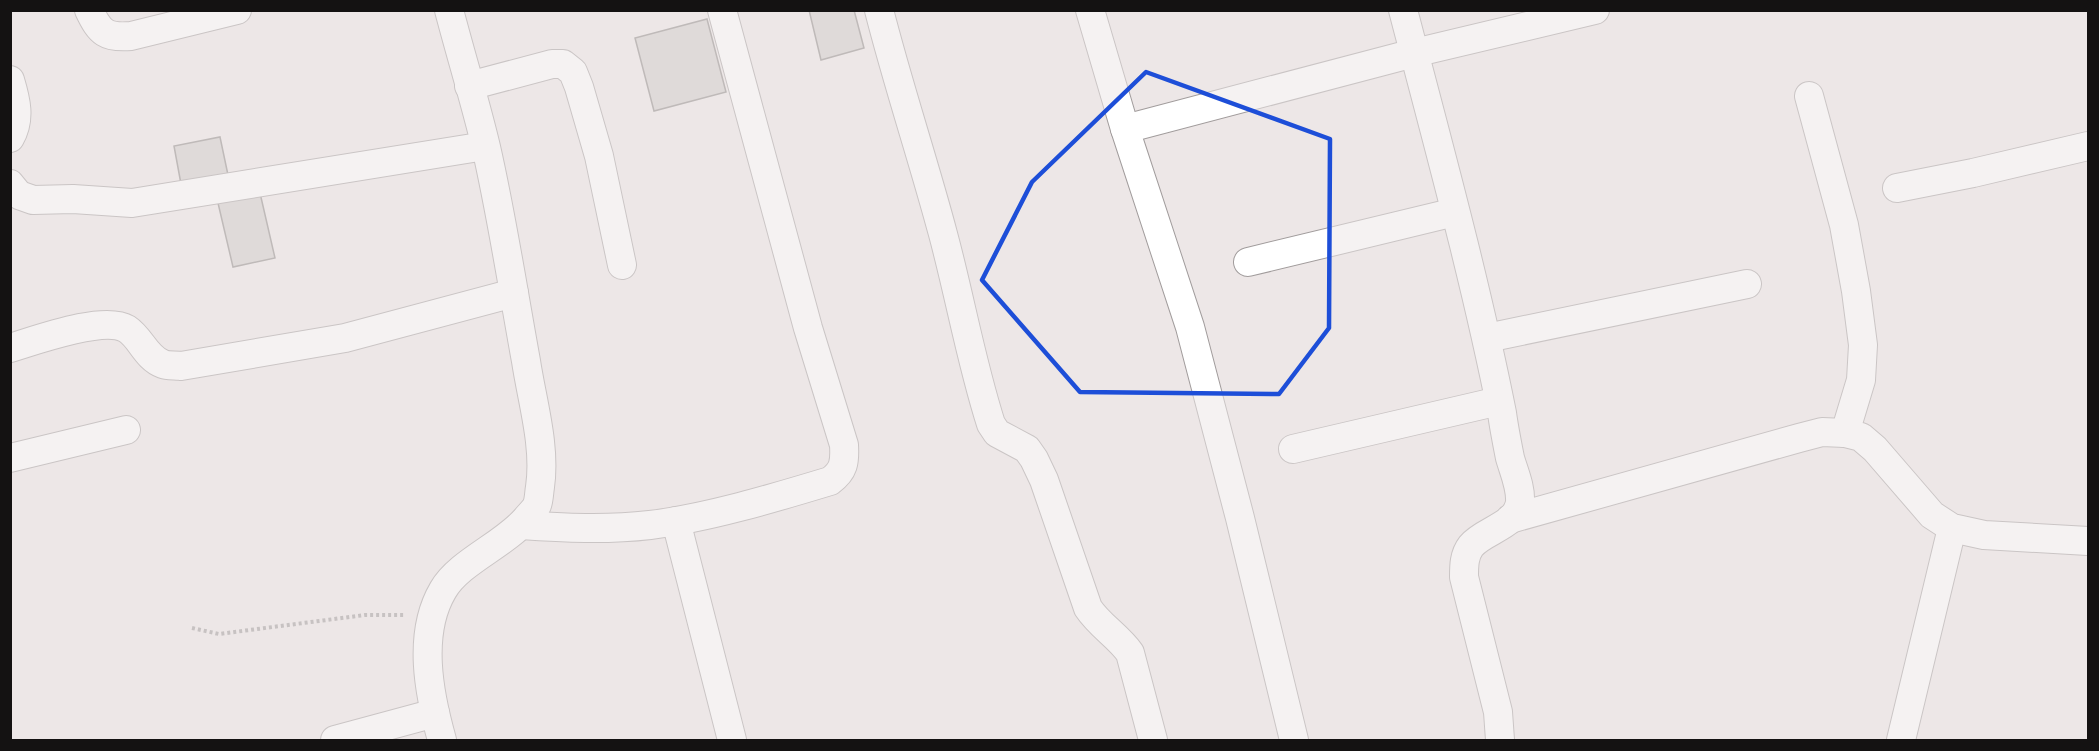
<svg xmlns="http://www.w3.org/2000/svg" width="2099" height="751" viewBox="0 0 2099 751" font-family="Commissioner,sans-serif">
<rect width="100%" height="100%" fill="#ede7e7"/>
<g fill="#cec9c7" stroke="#888381" stroke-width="1.5">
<path d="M809,10H854L864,48L821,60Z"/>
<path d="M707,19L726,92L654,111L635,38Z"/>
<path d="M220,137L228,175L181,184L174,146Z"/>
<path d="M260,193L275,258L233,267L218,203Z"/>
</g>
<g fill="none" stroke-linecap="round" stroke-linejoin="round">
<defs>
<g id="street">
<path d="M89,10C100,33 106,38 131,36L237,10"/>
<path d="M879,10C898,85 923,159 943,234C960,297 971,362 991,424L997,433L1027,449L1034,459L1044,480L1088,608C1100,626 1118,636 1130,653L1153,740"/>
<path d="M1090,10L1125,129L1190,327L1240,518L1294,740"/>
<path d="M1403,10C1438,144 1475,278 1502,413C1504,428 1507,443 1510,458C1514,472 1521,487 1520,502C1517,526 1484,530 1471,546C1464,555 1464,566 1464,577L1498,712L1500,740"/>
<path d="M10,80C16,100 21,119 10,138"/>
<path d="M469,86L552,64H563L573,72L579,87L599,156L622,265"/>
<path d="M1809,96L1844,225L1856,291L1863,345L1861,380L1845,433"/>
<path d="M1125,129L1414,53L1595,10"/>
<path d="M10,184L19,195L33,200L73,199L132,203L485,146"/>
<path d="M1897,188L1973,173L2088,146"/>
<path d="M1248,262L1455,212"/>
<path d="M1487,338L1747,284"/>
<path d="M10,348C37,340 104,315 127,329C141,338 146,358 163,364C168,366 176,365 181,366L345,338L514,293"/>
<path d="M1293,449L1499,401"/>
<path d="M10,458L126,430"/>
<path d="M1510,519L1799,438L1822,432L1845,433L1861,437L1875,449L1932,515L1952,528L1984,535L2088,541"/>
<path d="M676,521L732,740"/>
<path d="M521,525C564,528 607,530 650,525C707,518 774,498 830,481C844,471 845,462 844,445L808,328L722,10"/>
<path d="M335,740L435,713"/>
<path d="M442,740C429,694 417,634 443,590C459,562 504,545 526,519C529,515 535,510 537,505C539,500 539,493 540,487C546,446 532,401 526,361C513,290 502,217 486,147C475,101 461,56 449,10"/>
<path d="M1901,740L1952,528"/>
</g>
</defs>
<use href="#street" stroke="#a19c9c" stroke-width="30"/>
<path stroke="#9a9696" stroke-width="4" stroke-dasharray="3 3" stroke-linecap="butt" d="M192,628L219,634L365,615H404"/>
<use href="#street" stroke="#fff" stroke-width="28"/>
</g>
<path d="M0 0H2099V751H0ZM1146,72L1330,139L1329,328L1279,394L1080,392L982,280L1032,182Z" fill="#ede7e7" fill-opacity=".55" fill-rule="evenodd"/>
<path fill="none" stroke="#1d4ed8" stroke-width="4.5" stroke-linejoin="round" d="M1146,72L1330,139L1329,328L1279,394L1080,392L982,280L1032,182Z"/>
<rect width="2099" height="751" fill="none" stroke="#141212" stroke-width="24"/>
</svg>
